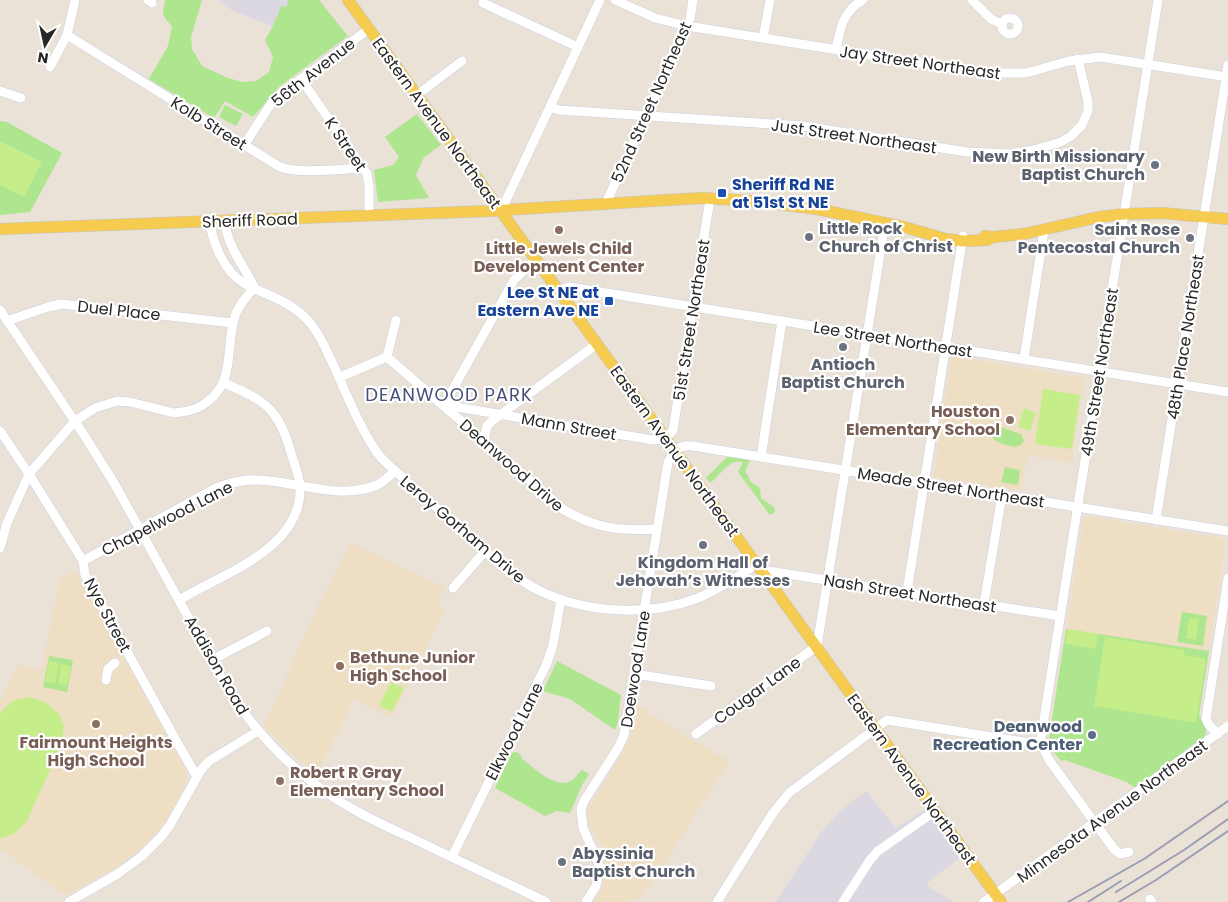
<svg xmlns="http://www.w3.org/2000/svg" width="1228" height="902" viewBox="0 0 1228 902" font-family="Poppins,sans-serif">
<rect width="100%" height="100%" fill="#eae1d7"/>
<g fill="#dbd8e2">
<path d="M218,0H289L286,7L281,6L273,26L233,11Z"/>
<path d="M866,791L896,828L925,809L960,858L928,882L927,886L954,902H776L820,834L842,809Z"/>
</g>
<g fill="#eedfc4">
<path d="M953,356L1084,378L1072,463L1027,455L1022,491L934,477L951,358Z"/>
<path d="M1084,516L1226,539L1209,651L1066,629Z"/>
<path d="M351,543L444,587L437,604L445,609L392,718L354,700L316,776L264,727L318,605Z"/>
<path d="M76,571L187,773V780L177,802L159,830L137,852L121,864L66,896L0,849V701L19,664L41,670L60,579Z"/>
<path d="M637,705L700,745L729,761L653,882L642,896L629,902H593L601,889L607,867L603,848L589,823L587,812L631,738Z"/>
</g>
<g fill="#aee58f">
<path d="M165,0H202L191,37L192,49L202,66L228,78L242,82L256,81L269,72L273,57L265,40L273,26L281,6L286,7L289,0H319L348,36L280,86L253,117L225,101L214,118L149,79L168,46L172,27L163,15Z"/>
<path d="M225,105L243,114L236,126L219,117Z"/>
<path d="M417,114L441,145L424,157L416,175L429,198L378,202L374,170L393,165L399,157L385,137Z"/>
<path d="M0,121L7,122L62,153L30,212L0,215Z"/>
<path d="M995,427H1001L1021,434L1024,440C1019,453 1003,444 994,440L991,432Z"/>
<path d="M728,457L750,460L745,472L748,475L750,481L760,488L761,498L775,508L774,513L770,515L738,472L743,462C729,458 720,476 710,483L706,477C715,471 719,463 728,457Z"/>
<path d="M1005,467L1020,470L1018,485L1001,482Z"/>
<path d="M1182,612L1207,616L1203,646L1177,642Z"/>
<path d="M1066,629L1209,651L1199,715L1206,730L1205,736L1135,788L1127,782L1065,760L1061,761L1052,750L1049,738Z"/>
<path d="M49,656L73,660L67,692L43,687Z"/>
<path d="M557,661L621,695L618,722L615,730L570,699L543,691Z"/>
<path d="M516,752L520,754L522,759C535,768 554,789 571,781C575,779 578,773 582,770L589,774L582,785L570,813L557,811L545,816L495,788L512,753Z"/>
</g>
<g fill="#c5ed8a">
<path d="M0,141L42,162L24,197L0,185Z"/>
<path d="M1043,389L1080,395L1072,449L1035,444Z"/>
<path d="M1024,408L1036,413L1030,431L1018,427Z"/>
<path d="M1189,618L1199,619L1196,640L1186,638Z"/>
<path d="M1067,629L1098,634L1095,649L1065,644Z"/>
<path d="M1105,637L1184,650V655L1206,659L1196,723L1094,706Z"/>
<path d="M49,661L59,663L55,684L45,682Z"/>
<path d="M61,664L71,666L67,686L58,684Z"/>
<path d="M391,682L404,688L392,712L379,705Z"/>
<path d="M29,697L47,703L59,714L64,727L61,745L27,821L14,834L0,838V713L12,701Z"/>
</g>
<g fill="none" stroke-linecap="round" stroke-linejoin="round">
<defs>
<g id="minor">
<path d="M148,0L152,3"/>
<path d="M615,0L655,18L687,26L984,73H1026L1069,61L1100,57L1228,77"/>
<path d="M972,0L991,19L1002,24"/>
<path d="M483,3L578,47"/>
<circle cx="1010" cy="26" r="8"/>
<path d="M67,35L280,167C300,174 341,169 363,168"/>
<path d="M763,38L770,0"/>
<path d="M836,50C840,28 843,11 863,0"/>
<path d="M50,67L67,35L75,0"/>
<path d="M301,79L367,174L369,186V216"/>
<path d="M0,91L21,98"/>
<path d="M417,95L462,61"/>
<path d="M550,107L559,110L803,126L967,152L1009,154L1034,150L1061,142L1071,136L1082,125L1088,111V102L1078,59"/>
<path d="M245,144L274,99L369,29"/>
<path d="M606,203L684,33L690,19L693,0"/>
<path d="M501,211L600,0"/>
<path d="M225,221C227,247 244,265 254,287"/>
<path d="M210,222C212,242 225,273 244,283C267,296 294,302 311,324C320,335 325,347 331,360C345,389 356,421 374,448C380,459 391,467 400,475C416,490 432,504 448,518C477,543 505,574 540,591C586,613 649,617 698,598C719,589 738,577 757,564"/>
<path d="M535,260L514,280L444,405L653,440L666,439L673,430L710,199"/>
<path d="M558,290L569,287L1228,392"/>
<path d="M0,310L86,438L114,483L228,689C261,741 306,784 360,813C380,824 401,833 422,843C463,863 505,882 546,902"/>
<path d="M7,321L48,307L61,304L233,323"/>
<path d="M387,357L564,510C598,529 619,531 657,529"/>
<path d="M1024,359L1044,231"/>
<path d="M340,377L387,357L396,320"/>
<path d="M0,431L29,474L83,561L85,575L178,744L197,777"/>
<path d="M484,441L487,426L492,421L597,344"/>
<path d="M761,457L782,321"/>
<path d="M1156,520L1228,65"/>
<path d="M0,548L7,523L29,474L75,421L95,408L117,401L130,402L174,413C186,412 198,410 207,402C236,381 225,346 235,316C238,305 248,296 254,287"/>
<path d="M83,561L216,488C230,483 243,479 258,480C296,481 339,501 377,485C384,482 389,476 395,471"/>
<path d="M761,570L1060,616"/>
<path d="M453,588L486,550"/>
<path d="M907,592L963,236"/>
<path d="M179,600C223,573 303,549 300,486C299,475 294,463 291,453C278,408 266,401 224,383"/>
<path d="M984,604L1002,495"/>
<path d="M212,660L267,631"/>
<path d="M634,674L711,686"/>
<path d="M106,680L108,669L115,663"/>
<path d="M696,734L817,646L885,223"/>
<path d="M1218,734L1209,725L1206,719L1228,578"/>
<path d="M1129,852L1120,854L1114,849L1049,760L1043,748L1041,738L1158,0"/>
<path d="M452,857L547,663L553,645L561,599"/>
<path d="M1150,899L1152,902"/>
<path d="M69,902L119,873L142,856L161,837L170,825L201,770L209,761L258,731"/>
<path d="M586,902L596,886L600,867L583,828L581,809L584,801L618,748L624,735L668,462C681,439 688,446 711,449L1228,531"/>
<path d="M717,902L773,813L789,793L887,720L1042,745"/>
<path d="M843,902L870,860L878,851L935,811"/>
<path d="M984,902L1228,726"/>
</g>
<g id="major">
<path d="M348,0L1001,902"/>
<path d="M0,229L489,211L701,198L755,201L817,209L904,227L946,239L963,241L987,240L993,237"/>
<path d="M985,236L993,237L1024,234L1099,217L1124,214L1162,213L1228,219"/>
</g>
</defs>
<use href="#minor" stroke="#ccd0e1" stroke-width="10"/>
<use href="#major" stroke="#c3c3c3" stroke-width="12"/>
<use href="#minor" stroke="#fff" stroke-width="9"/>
<use href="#major" stroke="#f6cc50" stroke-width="11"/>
<g stroke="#9a9eb2" stroke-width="2">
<path d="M1116,892L1184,850L1228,819"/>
<path d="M1068,902L1144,859L1228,801"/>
<path d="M1088,902L1121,881"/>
<path d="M1119,902L1156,880L1228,831"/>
</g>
</g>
<g fill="#6b7280" stroke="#fff" stroke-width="2">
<circle cx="1155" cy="165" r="5"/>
<circle cx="809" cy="237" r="5"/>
<circle cx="1190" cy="238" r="5"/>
<circle cx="843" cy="347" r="5"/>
<circle cx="703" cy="545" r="5"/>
<circle cx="562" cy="862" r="5"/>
</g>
<g fill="#1a4fb4" stroke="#fff" stroke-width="2">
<rect x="717" y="188" width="10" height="10" rx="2.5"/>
<rect x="604" y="296" width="10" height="10" rx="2.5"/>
</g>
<g fill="#8d6e63" stroke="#fff" stroke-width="2">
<circle cx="559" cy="230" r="5"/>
<circle cx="1010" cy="420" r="5"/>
<circle cx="340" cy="666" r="5"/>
<circle cx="96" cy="724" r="5"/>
<circle cx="280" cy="781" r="5"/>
</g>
<circle fill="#5c6f8a" stroke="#fff" stroke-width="2" cx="1092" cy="735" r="5"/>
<g text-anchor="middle" stroke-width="4.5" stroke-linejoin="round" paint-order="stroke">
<g font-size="16" fill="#272727" stroke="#fff">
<text transform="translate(920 62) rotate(8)" y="6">Jay Street Northeast</text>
<text transform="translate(313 72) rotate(-38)" y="6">56th Avenue</text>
<text transform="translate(651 102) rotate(-66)" y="6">52nd Street Northeast</text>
<text transform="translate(209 123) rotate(32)" y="6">Kolb Street</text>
<text transform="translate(437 123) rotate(54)" y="6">Eastern Avenue Northeast</text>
<text transform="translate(854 136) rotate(8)" y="6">Just Street Northeast</text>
<text transform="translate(346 144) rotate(56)" y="6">K Street</text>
<text transform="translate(250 220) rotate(-2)" y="6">Sheriff Road</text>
<text transform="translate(119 310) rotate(6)" y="6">Duel Place</text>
<text transform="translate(691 320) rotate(-81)" y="6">51st Street Northeast</text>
<text transform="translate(1185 337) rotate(-81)" y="6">48th Place Northeast</text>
<text transform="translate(893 339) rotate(9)" y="6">Lee Street Northeast</text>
<text transform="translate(1099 372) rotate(-81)" y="6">49th Street Northeast</text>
<text transform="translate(569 426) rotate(10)" y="6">Mann Street</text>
<text transform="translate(675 451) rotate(54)" y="6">Eastern Avenue Northeast</text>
<text transform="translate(512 465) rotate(41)" y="6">Deanwood Drive</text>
<text transform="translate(951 487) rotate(9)" y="6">Meade Street Northeast</text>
<text transform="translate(167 518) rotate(-27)" y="6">Chapelwood Lane</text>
<text transform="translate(463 529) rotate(40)" y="6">Leroy Gorham Drive</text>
<text transform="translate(910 593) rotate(9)" y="6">Nash Street Northeast</text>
<text transform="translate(108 615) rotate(62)" y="6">Nye Street</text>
<text transform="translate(217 665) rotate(60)" y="6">Addison Road</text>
<text transform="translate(635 669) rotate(-81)" y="6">Doewood Lane</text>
<text transform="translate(757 690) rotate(-36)" y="6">Cougar Lane</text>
<text transform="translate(514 731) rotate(-63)" y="6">Elkwood Lane</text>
<text transform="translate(912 779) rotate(54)" y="6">Eastern Avenue Northeast</text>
<text transform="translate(1112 811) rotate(-36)" y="6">Minnesota Avenue Northeast</text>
</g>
<g font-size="16" font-weight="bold" fill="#5b616d" stroke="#fff" text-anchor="end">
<text x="1145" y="162">New Birth Missionary<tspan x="1145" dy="18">Baptist Church</tspan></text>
<text x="819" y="234" text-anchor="start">Little Rock<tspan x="819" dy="18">Church of Christ</tspan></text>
<text x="1180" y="235">Saint Rose<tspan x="1180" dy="18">Pentecostal Church</tspan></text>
<text x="843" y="370" text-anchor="middle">Antioch<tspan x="843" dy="18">Baptist Church</tspan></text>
<text x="703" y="568" text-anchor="middle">Kingdom Hall of<tspan x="703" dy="18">Jehovah’s Witnesses</tspan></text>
<text x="572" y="859" text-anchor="start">Abyssinia<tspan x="572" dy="18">Baptist Church</tspan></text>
</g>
<g font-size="16" font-weight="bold" fill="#164399" stroke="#fff" text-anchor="start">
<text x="732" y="190">Sheriff Rd NE<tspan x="732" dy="18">at 51st St NE</tspan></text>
<text x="599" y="298" text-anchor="end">Lee St NE at<tspan x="599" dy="18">Eastern Ave NE</tspan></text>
</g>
<g font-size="16" font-weight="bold" fill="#785e54" stroke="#fff">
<text x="559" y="254">Little Jewels Child<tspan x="559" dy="18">Development Center</tspan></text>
<text x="1000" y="417" text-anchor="end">Houston<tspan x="1000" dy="18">Elementary School</tspan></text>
<text x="350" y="663" text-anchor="start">Bethune Junior<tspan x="350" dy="18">High School</tspan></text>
<text x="96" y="748">Fairmount Heights<tspan x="96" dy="18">High School</tspan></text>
<text x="290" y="778" text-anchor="start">Robert R Gray<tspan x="290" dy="18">Elementary School</tspan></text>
</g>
<g font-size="16" font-weight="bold" fill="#4e5e75" stroke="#fff" text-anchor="end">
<text x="1082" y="732">Deanwood<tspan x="1082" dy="18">Recreation Center</tspan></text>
</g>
<g font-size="18" letter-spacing="1" fill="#465078" stroke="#fff">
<text x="449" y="401">DEANWOOD PARK</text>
</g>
</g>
<g transform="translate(45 45) rotate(189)" stroke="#ffffff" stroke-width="4" paint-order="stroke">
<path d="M0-4L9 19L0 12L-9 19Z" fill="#272727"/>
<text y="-8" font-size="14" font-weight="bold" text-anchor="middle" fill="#272727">N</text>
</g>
</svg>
